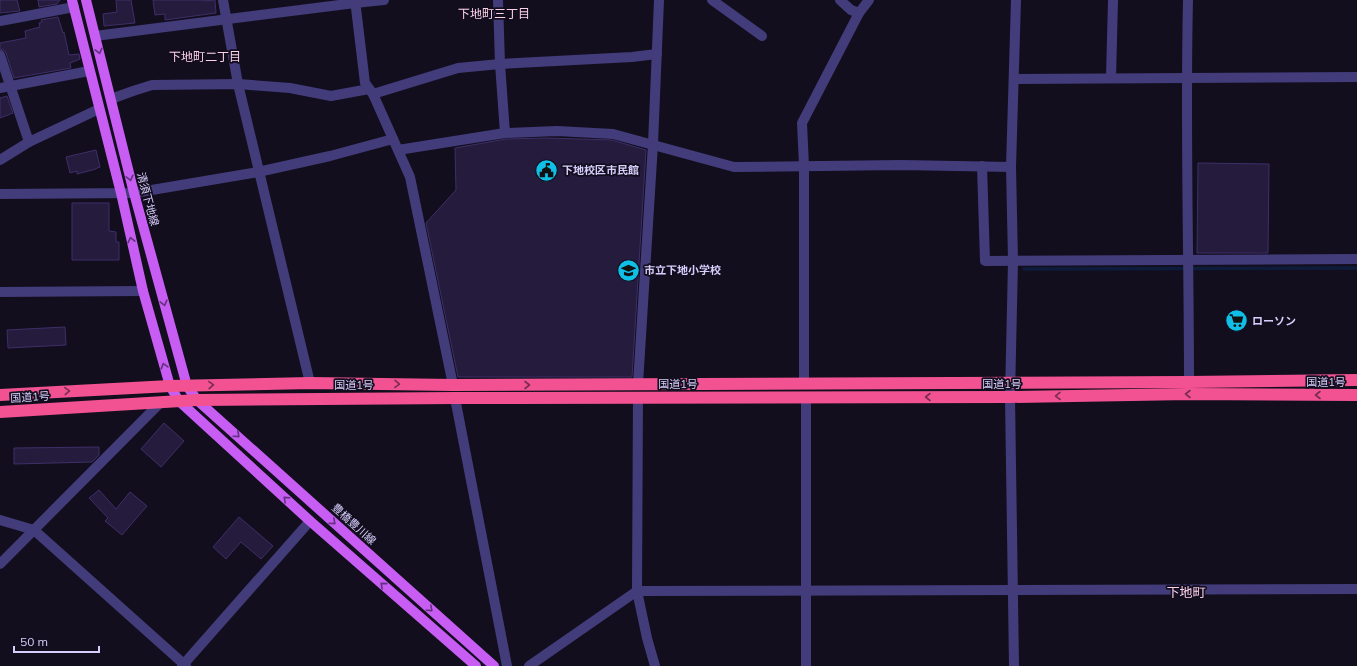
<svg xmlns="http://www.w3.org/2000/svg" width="1357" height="666" viewBox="0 0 1357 666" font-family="Mulish,'Noto Sans JP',sans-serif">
<rect width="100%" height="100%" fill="#120e1e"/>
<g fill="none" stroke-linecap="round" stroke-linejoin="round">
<path stroke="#0e1c3c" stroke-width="3.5" d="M1024,269L1357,268"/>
</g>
<g fill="#251b3d" stroke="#3e2f68">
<path d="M0,0H17L20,11L0,13Z"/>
<path d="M38,0H60L57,4L39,7Z"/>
<path d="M116,0H131L135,23L104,26L103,14L117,12Z"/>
<path d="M153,0H203V1L215,0L216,13L165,20V14L155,15Z"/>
<path d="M58,17L63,33L64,32L69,55L79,54L80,59L70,63L71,68L14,78L6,53L4,50L0,49V43L26,38L25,31L40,27L39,23L42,22L41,20Z"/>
<path d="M7,96L13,113L0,118V98Z"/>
<path d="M547,138L612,140L646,150L632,377H458L426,223L456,190L455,148L506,139Z"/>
<path d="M96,150L100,167L97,168L96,169L77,174V171L70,173L66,157Z"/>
<path d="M1198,163L1269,164L1268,253H1197Z"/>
<path d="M72,203H109V231L116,232V242H119V260H72Z"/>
<path d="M65,327L66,345L8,348L7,330Z"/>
<path d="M164,423L184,441L161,467L141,449Z"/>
<path d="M99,447V455L92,462L14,464V448Z"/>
<path d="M99,490L116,509L130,492L147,506L122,535L105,521L108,518L89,498Z"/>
<path d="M239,517L273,546L261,559L241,542L226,559L213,547Z"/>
</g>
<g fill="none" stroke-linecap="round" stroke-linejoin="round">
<g stroke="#433c7a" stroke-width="10">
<path d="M223,0L238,84L310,383"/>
<path d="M355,0L365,83L373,94L410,177L453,385"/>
<path d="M498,0L500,64L505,133"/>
<path d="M712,0L762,36"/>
<path d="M840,0L851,10L859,13"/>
<path d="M1188,0C1185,127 1189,255 1189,382"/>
<path d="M0,21L74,7"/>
<path d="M95,36L355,3L384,0"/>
<path d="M0,55L29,142"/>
<path d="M1111,78L1113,0"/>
<path d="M1014,79L1357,77"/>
<path d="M0,88L89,71"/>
<path d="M373,94L458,68L500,64L632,57L657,54"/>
<path d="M111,99L133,91L152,85L238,84L290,88L331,96L369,89"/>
<path d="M398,150L505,133L557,131L613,134L734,167L901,165L1011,167"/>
<path d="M0,160L29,142L99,109"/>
<path d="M982,166L985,261L1357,259"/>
<path d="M0,194L134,193L258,172L330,156L393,139"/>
<path d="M0,292L143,291"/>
<path d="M804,383V166L802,123L859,13L869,0"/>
<path d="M638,384L653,144L659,0"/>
<path d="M455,398L507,666"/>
<path d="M0,520L34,530L186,666"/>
<path d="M0,564L161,402"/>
<path d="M182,666L310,521"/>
<path d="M529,666L637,591L638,397"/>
<path d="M655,666L647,638L637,591L1357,589"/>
<path d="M806,666V397"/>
<path d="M1014,666L1010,397L1013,261L1011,167L1016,0"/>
</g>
<g stroke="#c75df3" stroke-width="10">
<path d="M72,0L121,193L143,291L170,386L179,401L310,521L476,666"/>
<path d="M86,0L134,193L187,386L197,400L494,666"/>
</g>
<g stroke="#f35292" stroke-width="12">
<path d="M0,395L170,386L310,383L453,385L1189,382L1357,380"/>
<path d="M0,412L197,400L455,398L1010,397L1188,394L1357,395"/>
</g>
</g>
<defs><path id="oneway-chevron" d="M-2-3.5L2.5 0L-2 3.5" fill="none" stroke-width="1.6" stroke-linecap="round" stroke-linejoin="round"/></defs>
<g stroke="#63327e">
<use href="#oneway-chevron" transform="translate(99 51) rotate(76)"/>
<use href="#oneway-chevron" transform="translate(130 178) rotate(76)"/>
<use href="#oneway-chevron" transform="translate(131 240) rotate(-103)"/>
<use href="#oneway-chevron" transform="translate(164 303) rotate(75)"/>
<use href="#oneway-chevron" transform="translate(164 366) rotate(-106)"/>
<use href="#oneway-chevron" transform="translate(237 435) rotate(42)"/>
<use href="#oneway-chevron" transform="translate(286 499) rotate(-138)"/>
<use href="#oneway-chevron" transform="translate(333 522) rotate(42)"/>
<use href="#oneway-chevron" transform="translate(383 585) rotate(-139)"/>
<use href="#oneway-chevron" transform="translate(430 609) rotate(42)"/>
</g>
<g stroke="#772d52">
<use href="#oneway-chevron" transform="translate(397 384) rotate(1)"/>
<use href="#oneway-chevron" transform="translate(211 385) rotate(-2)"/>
<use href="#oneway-chevron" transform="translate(527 385)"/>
<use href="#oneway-chevron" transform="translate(67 391) rotate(-3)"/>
<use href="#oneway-chevron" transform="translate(1188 394) rotate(180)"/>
<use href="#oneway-chevron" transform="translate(1318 395) rotate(-180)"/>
<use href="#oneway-chevron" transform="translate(1058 396) rotate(179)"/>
<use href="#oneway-chevron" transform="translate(928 397) rotate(180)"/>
</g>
<defs>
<symbol id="civic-disc" viewBox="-11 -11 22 22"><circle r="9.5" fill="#10bfe5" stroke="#120e1e"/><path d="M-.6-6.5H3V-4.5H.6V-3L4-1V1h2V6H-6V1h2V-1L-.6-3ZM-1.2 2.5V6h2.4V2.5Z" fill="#111"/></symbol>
<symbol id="school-disc" viewBox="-11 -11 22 22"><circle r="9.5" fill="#10bfe5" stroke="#120e1e"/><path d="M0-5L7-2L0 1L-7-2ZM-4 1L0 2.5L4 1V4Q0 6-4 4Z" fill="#111"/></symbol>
<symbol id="supermarket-disc" viewBox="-11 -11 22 22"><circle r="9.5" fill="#10bfe5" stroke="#120e1e"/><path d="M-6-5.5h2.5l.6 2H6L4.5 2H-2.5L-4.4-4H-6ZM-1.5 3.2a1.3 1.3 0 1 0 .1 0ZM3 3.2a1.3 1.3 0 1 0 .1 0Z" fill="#111"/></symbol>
</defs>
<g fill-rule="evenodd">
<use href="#civic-disc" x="534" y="158" width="25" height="25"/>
<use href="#school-disc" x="616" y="258" width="25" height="25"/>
<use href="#supermarket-disc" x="1224" y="308" width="25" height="25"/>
</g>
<g text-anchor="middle" stroke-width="3.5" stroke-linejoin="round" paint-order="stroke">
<g font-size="11" font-weight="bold" fill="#d7cefc" stroke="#120e1e" text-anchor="start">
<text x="562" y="174">下地校区市民館</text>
<text x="644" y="274">市立下地小学校</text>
<text x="1252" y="325">ローソン</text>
</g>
<g font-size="11" fill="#d7cefc" stroke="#120e1e">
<text transform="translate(148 199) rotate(75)" y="4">清須下地線</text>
<text x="1326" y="386">国道1号</text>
<text x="678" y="388">国道1号</text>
<text x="1002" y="388">国道1号</text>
<text x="354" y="389">国道1号</text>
<text transform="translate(30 397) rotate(-4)" y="4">国道1号</text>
<text transform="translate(354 524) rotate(42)" y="4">豊橋豊川線</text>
</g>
<g font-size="12" fill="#fcd0e8" stroke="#120e1e">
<text x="494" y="18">下地町三丁目</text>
<text x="205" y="61">下地町二丁目</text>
</g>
<g font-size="13" fill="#fcd0e8" stroke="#120e1e">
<text x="1186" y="597">下地町</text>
</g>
</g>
<path d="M14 646v6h85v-6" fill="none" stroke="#d7cefc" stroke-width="2"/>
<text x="20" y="646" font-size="12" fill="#d7cefc" stroke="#120e1e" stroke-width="3" paint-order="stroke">50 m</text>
</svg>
